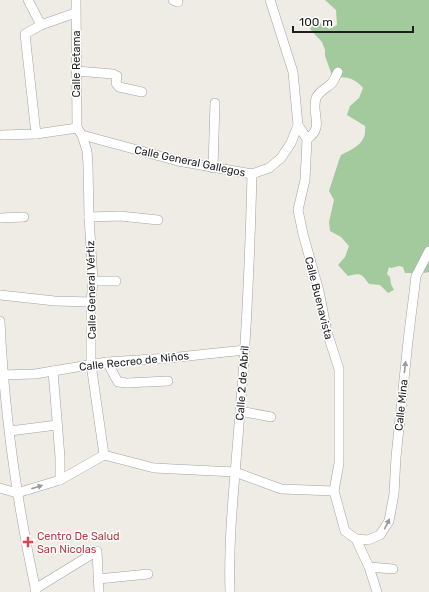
<svg xmlns="http://www.w3.org/2000/svg" width="429" height="592" viewBox="0 0 429 592" font-family="Rubik,sans-serif">
<rect width="100%" height="100%" fill="#eeece5"/>
<path fill="#a3ca9d" d="M325,0H429V272L424,273L419,266L414,273H405L403,267L399,266L391,268L389,267L387,274L390,277L391,284L394,290L388,293L380,285L369,284C361,273 361,273 348,276L338,265L345,257L349,246L341,237L330,231L329,222L334,200L329,191L339,160L341,155C355,148 367,143 365,126L347,115L350,106L359,98L363,88C355,78 345,76 333,78L325,56V50L322,42L310,29L315,21L322,24L329,29L337,25L336,10Z"/>
<g fill="none" stroke-linecap="round" stroke-linejoin="round">
<defs>
<g id="minor">
<path d="M28,0L41,25"/>
<path d="M76,0L77,128"/>
<path d="M173,0L178,2"/>
<path d="M270,0L293,72L298,125L307,139L305,180L298,210L303,234L319,291L327,332L339,369V463L334,491L345,531L356,539L369,567L377,592"/>
<path d="M76,71L113,74L117,76L116,83L119,87L142,92"/>
<path d="M77,128L82,135L87,151L88,164L89,217L93,281L91,302V364L104,455"/>
<path d="M36,134L25,34L41,25L75,13"/>
<path d="M2,135L36,134L77,128"/>
<path d="M82,135L178,161L252,174L269,168L281,158L291,143L298,125"/>
<path d="M307,139C325,127 311,115 316,98C319,91 327,88 332,83C335,79 336,75 338,72"/>
<path d="M213,168L215,103"/>
<path d="M89,217L120,216L158,220"/>
<path d="M0,218L24,217"/>
<path d="M93,281H116"/>
<path d="M0,295L55,301L91,302"/>
<path d="M0,321C4,412 17,503 36,592"/>
<path d="M107,362L118,382L127,383L168,381"/>
<path d="M53,371L60,457V480"/>
<path d="M0,375L35,374L107,362L169,358L245,350"/>
<path d="M240,411L271,417"/>
<path d="M10,431L57,425"/>
<path d="M0,488L17,493L60,480L104,455L154,468L235,472L281,489L334,491"/>
<path d="M356,539L368,540L380,535L389,521L394,494L396,457L408,341L416,276L429,251"/>
<path d="M369,567L393,569"/>
<path d="M98,579L148,574"/>
<path d="M35,589L97,551L99,592"/>
<path d="M230,592C228,531 236,471 240,411C247,332 250,253 252,174"/>
</g>
</defs>
<use href="#minor" stroke="#a2a2a2" stroke-width="10"/>
<use href="#minor" stroke="#fff" stroke-width="9"/>
</g>
<defs><path id="oneway-solid" d="M-6-.8H1V-3.2L6.5 0L1 3.2V.8H-6Z"/></defs>
<g fill="#9a9a9a">
<use href="#oneway-solid" transform="translate(405 367) rotate(-84)"/>
<use href="#oneway-solid" transform="translate(37 487) rotate(-17)"/>
<use href="#oneway-solid" transform="translate(387 524) rotate(-64)"/>
</g>
<path fill="#e0444e" stroke="#fff" stroke-width="1.5" d="M26 536h4v4h4v4h-4v4h-4v-4h-4v-4h4z"/>
<g text-anchor="middle" stroke-width="3" stroke-linejoin="round" paint-order="stroke">
<g font-size="11" fill="#1e1e1e" stroke="#fff">
<text transform="translate(76 64) rotate(-90)" y="4">Calle Retama</text>
<text transform="translate(190 161) rotate(12)" y="4">Calle General Gallegos</text>
<text transform="translate(91 290) rotate(-91)" y="4">Calle General Vértiz</text>
<text transform="translate(319 298) rotate(76)" y="4">Calle Buenavista</text>
<text transform="translate(134 361) rotate(-6)" y="4">Calle Recreo de Niños</text>
<text transform="translate(242 383) rotate(-86)" y="4">Calle 2 de Abril</text>
<text transform="translate(401 405) rotate(-84)" y="4">Calle Mina</text>
</g>
<g font-size="11" fill="#be3a42" stroke="#fff" text-anchor="start">
<text x="37" y="540">Centro De Salud<tspan x="37" dy="13">San Nicolas</tspan></text>
</g>
</g>
<path d="M293 26v6h120v-6" fill="none" stroke="#1e1e1e" stroke-width="2"/>
<text x="299" y="26" font-size="12" fill="#1e1e1e" stroke="#ffffff" stroke-width="3" paint-order="stroke">100 m</text>
</svg>
